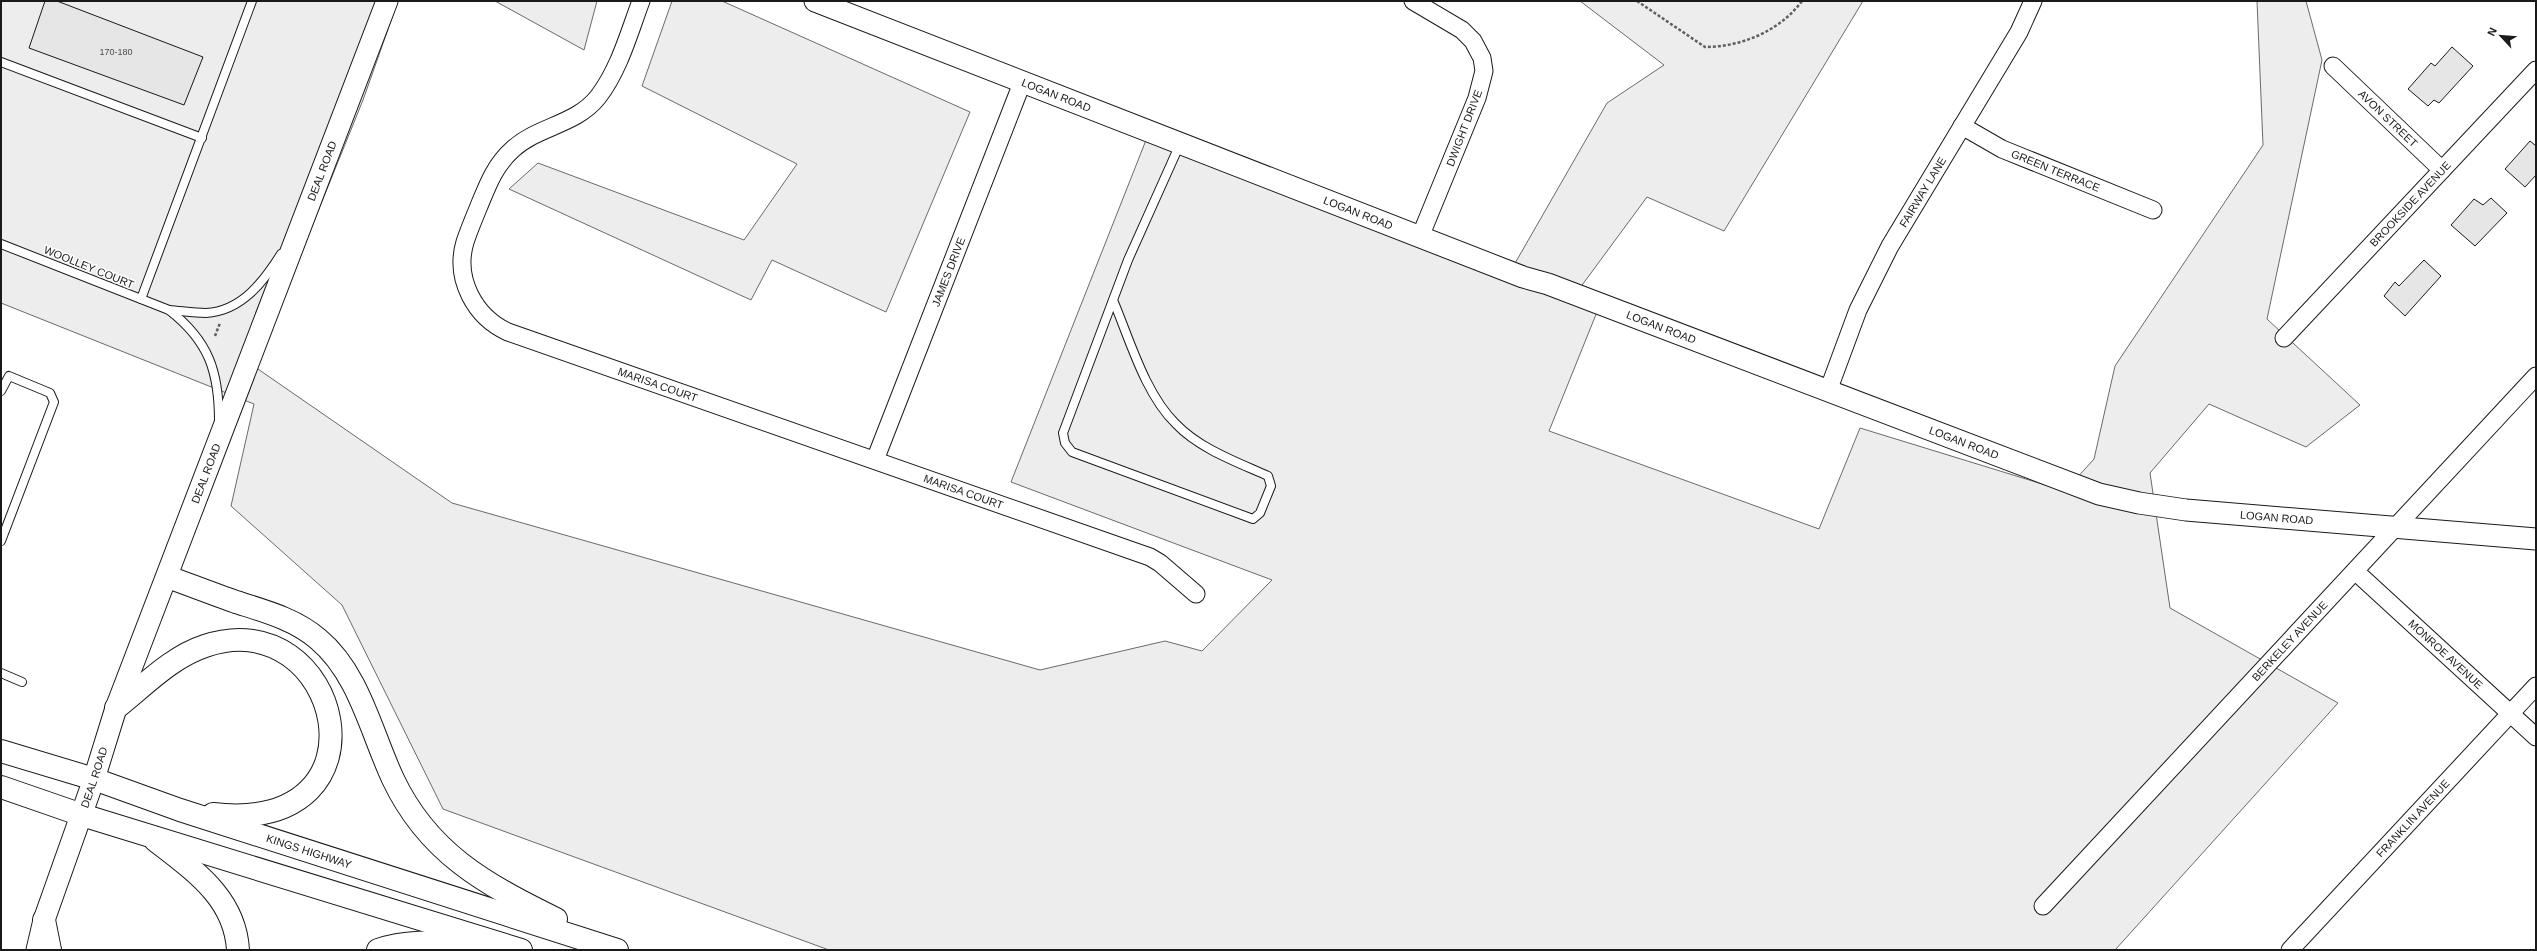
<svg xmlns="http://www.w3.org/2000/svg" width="2537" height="951" viewBox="0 0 2537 951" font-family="Helvetica,sans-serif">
<rect width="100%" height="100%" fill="#fff"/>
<g fill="#ededed" stroke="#6a6a6a">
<path d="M1,1H398L363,100L255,367L452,503L1040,670L1165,641L1202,651L1272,580L1011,482L1150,130L1510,272L1607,103L1664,65L1580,1H1863L1724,231L1647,197L1574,296L1599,307L1549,431L1819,529L1860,428L2065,491L2094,459L2115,366L2263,145L2257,1H2306L2322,60L2267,319L2360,405L2306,447L2209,404L2150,473L2170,608L2338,703L2115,950H829L443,809L342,605L231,506L254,404L1,303Z"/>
<path d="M495,1H597L584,50Z"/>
<path d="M672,1H722L970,112L886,312L772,260L751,300L509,189L538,163L744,240L797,164L642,86Z"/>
</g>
<g fill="#e6e6e6" stroke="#1a1a1a">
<path d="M45,1H57L203,57L184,105L29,48Z"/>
<path d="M2452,47L2473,66L2439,103L2434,100L2428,106L2408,89L2431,63L2435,66Z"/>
<path d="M2530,141L2536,146V175L2525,187L2505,169Z"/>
<path d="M2491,198L2507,213L2475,246L2451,225L2474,199L2483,205Z"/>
<path d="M2424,260L2441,276L2405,316L2384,296L2395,282L2399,286Z"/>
</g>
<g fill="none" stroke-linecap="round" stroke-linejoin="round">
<defs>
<g id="service">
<path d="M1,62L202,138"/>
<path d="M1,244L169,310C209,341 219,372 219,421"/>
<path d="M141,299L252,1"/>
<path d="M1113,300C1130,340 1145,394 1176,424C1200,449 1237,462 1268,476L1271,486L1260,513L1253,519L1072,452L1065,443L1063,433L1128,260L1180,144"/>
<path d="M169,310C182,311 194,313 206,313C242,311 264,281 281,254"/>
<path d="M1,391L9,376L50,393L54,402L1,541"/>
<path d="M1,673L22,682"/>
</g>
<g id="minor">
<path id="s1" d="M641,1C629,33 619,70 598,97C576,125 538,126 513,149C495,165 488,184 479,206C474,218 469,230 465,242C454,279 475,317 508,332L1150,557L1160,563L1196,594"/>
<path d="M1413,1L1462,30L1473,41L1482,58L1484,71L1477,98L1420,237"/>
<path id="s2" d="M2333,66L2442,170"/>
<path id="s3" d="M1962,126L2002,149L2153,210"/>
<path id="s4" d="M2284,338L2536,70"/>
<path id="s5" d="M1828,391L1858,310L1890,246L2019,32L2033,1"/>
<path id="s6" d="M875,460L1022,83"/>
<path id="s7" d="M2355,571L2536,737"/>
<path id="s8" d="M2043,906L2536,376"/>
<path id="s9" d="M2290,950L2536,686"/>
</g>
<g id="tertiary">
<path id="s10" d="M815,1L1523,277L1548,284L2099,494L2139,503L2186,510L2536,539"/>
<path id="s11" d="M37,950L44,920L94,779L116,708L387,1"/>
</g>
<g id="primary">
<path d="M168,577C190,585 213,594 236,602C264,611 295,619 318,639C359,673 371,732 393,779C428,853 485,884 556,919"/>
<path d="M116,708C143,687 171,657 205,646C341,600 398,835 213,814"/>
<path id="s12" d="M1,751L94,779L180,810L617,950"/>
<path d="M1,787L82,815L521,950"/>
<path d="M155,840C193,870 235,897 238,950"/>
<path d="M44,920L50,950"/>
<path d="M378,950C410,939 444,943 476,944"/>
</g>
</defs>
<use href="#service" stroke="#1a1a1a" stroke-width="10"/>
<use href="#minor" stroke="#1a1a1a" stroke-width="19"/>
<use href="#tertiary" stroke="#1a1a1a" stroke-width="23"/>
<use href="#primary" stroke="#1a1a1a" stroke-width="24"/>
<g stroke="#5f5f5f" stroke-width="2.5" stroke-dasharray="3 2" stroke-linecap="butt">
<path d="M1637,1L1705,47C1741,47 1780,31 1802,1"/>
<path d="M215,336L220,323"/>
</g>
<use href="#service" stroke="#fff" stroke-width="8"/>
<use href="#minor" stroke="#fff" stroke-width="17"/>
<use href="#tertiary" stroke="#fff" stroke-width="21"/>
<use href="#primary" stroke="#fff" stroke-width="22"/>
</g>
<g text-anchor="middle" stroke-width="3" stroke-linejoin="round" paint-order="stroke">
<g font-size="9" fill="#4d4d4d">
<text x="116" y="55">170-180</text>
</g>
<g font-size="11" fill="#1a1a1a" stroke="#fff">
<text dy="4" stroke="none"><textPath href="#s10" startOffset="259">LOGAN ROAD</textPath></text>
<text dy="4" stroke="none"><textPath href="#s2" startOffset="76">AVON STREET</textPath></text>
<text transform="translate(1464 128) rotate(-69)" y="4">DWIGHT DRIVE</text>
<text dy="4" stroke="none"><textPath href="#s11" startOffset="830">DEAL ROAD</textPath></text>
<text dy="4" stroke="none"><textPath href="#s3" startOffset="104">GREEN TERRACE</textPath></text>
<text dy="4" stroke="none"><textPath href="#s5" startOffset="221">FAIRWAY LANE</textPath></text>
<text dy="4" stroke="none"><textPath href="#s4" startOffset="184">BROOKSIDE AVENUE</textPath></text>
<text dy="4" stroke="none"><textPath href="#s10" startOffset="583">LOGAN ROAD</textPath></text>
<text transform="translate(89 267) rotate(22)" y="4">WOOLLEY COURT</text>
<text dy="4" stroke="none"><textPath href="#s6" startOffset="202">JAMES DRIVE</textPath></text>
<text dy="4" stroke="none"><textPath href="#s10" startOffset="907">LOGAN ROAD</textPath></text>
<text dy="4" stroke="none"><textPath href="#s1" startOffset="579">MARISA COURT</textPath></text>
<text dy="4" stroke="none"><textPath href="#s10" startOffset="1231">LOGAN ROAD</textPath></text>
<text dy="4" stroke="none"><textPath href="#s11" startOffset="506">DEAL ROAD</textPath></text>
<text dy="4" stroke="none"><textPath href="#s1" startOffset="903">MARISA COURT</textPath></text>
<text dy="4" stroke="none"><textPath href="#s10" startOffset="1555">LOGAN ROAD</textPath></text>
<text dy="4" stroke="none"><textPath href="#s8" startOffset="362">BERKELEY AVENUE</textPath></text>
<text dy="4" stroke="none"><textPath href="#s7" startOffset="123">MONROE AVENUE</textPath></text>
<text dy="4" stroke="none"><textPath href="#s11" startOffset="182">DEAL ROAD</textPath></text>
<text dy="4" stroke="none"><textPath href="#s9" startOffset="180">FRANKLIN AVENUE</textPath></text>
<text dy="4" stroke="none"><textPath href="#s12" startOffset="324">KINGS HIGHWAY</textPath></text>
</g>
</g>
<rect width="2537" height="951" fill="none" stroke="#1a1a1a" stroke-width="4"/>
<g transform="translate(2501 36) rotate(296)" stroke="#ffffff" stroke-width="3" paint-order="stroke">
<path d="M0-3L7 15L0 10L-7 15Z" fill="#1a1a1a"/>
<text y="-6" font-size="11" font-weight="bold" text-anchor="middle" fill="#1a1a1a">N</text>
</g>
</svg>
